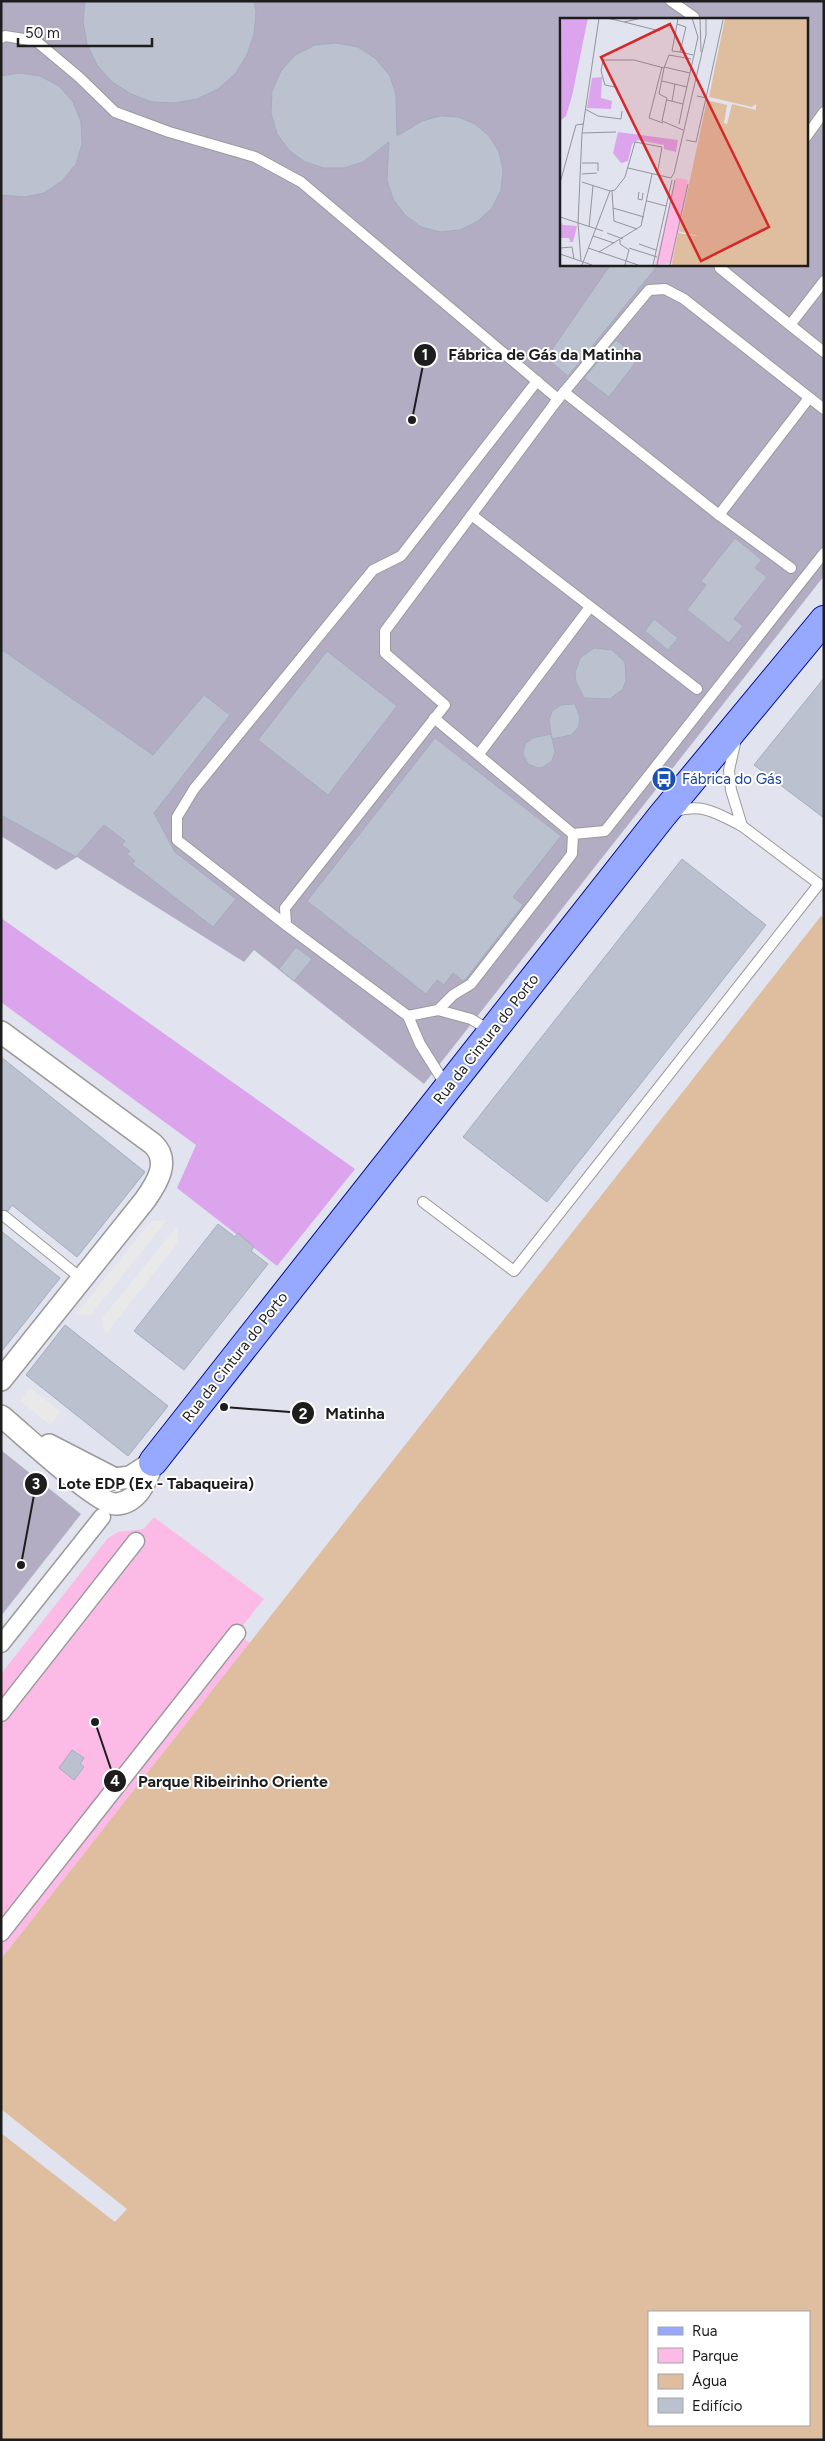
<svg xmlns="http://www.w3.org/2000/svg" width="825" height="2441" viewBox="0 0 825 2441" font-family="Figtree,sans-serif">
<rect width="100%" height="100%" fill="#e1e3ef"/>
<g fill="#b2adc3" fill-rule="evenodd">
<path d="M1,1H824V576L424,1084L254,950L244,962L77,857L56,870L1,836ZM561,19H806V264H561Z"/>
<path d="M1,1450L81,1514L1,1616Z"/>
</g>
<path fill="#dba4ec" d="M1,918L355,1169L277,1266L177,1188L196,1145L1,1002Z"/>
<path fill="#fcbbe7" d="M154,1517L264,1599L237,1633L250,1643L1,1959V1674L108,1538L118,1532L144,1529Z"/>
<g fill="#e9e9e9">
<path d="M167,1220L90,1316L76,1314L151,1221Z"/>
<path d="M178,1225V1243L105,1335L102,1318Z"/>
<path d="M30,1388L61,1412L50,1425L20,1401Z"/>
</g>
<path fill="#dfbd9f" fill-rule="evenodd" d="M821,916L824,918V2440H1V2133L115,2222L127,2209L1,2109V1959ZM649,2312H809V2425H649Z"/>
<g fill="#bbc1ce" stroke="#a3acc1">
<path d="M85,1H254L256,12L254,34L247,55L235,74L218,89L197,99L175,103L152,102L131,94L112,82L97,65L87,44L83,22Z"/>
<path d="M336,43L358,47L376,59L390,76L396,95L397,136L422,121L440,116L458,117L475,124L489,136L499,152L503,170L501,190L492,208L478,221L460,230L440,232L421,227L405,215L393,199L387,180L389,142L363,162L344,168H324L305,162L289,150L277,134L271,113L272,91L281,71L295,55L315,45Z"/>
<path d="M19,73L40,76L59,86L73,102L81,122L82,144L76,164L62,181L44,193L25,197L1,195V76Z"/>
<path d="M611,264H659L568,376L546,358Z"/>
<path d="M616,340L639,358L609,397L584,378Z"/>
<path d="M735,538L762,560L755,568L767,577L734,619L743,626L729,643L687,610L706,585L701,581Z"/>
<path d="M654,619L678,638L668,650L645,631Z"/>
<path d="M594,648L612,650L625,662L626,680L623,689L610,699L584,698L576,682L575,673L580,658Z"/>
<path d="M1,649L153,755L204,695L230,715L154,813L175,852L236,899L213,927L132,864L135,861L127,854L130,851L122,845L125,841L104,825L76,857L1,815Z"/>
<path d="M327,651L397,706L328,795L258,740Z"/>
<path d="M824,678V818L754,765Z"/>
<path d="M575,704L580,718L578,728L571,735L552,739L549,720L552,711L561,705Z"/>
<path d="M551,734L555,752L552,761L543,767L538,768L528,764L523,754L525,744L533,738Z"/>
<path d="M435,738L561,836L513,897L523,905L465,980L463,981L453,973L444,985L437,980L426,994L307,901Z"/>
<path d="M682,859L766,925L547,1202L463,1137Z"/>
<path d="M296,947L312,959L294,981L279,969Z"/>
<path d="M1,1057L145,1172L77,1257L12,1205L8,1211L1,1210Z"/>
<path d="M218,1224L235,1237L238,1233L254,1247L251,1251L268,1264L184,1370L134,1331Z"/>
<path d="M1,1231L60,1278L1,1352Z"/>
<path d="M65,1325L168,1406L128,1456L26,1375Z"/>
<path d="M72,1750L84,1758L80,1764L84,1767L74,1780L59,1768Z"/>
</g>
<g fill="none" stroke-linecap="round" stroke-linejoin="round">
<defs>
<g id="service">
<path d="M671,1L694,17"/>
<path d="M1,38L5,36L36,41L79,77L115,112L169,132L255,157L301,182L558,399L385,631V653L445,705L285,908L286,925L408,1016L420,1044L447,1087"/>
<path d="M806,137L824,112"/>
<path d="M722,264L720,268L790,325"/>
<path d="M824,281L790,325L824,352"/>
<path d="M564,392L719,515L791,568"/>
<path d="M554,404L649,290L665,289L684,299L824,409"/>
<path d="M719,515L809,398"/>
<path d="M473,516L697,689"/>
<path d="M434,718L573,834L572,854L471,984L453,995L438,1010"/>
<path d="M479,754L590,607"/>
<path d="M674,812C702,802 718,814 742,826L731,790L729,770L736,739"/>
<path d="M573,834L605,831L824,553"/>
<path d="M286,925L177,840V817L194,789L373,570L401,556L537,381"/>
<path d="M408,1016L438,1010L471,1019L492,1032"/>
<path d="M423,1202L514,1271L819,884L742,826"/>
<path d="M4,1216L82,1279"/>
</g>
<g id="pedestrian">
<path d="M1,1644L102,1517"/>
<path d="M1,1713L136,1541"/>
<path d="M1,1933L237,1633"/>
</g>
<g id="minor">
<path d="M1,1032L153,1144C171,1161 157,1183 145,1200L1,1380"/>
<path d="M1,1416C20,1431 99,1506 117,1504C139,1502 147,1479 153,1462"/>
<path d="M49,1445L115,1479L130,1477L153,1462"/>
</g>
<path id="primary" d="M153,1462L661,817L824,620"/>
</defs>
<use href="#service" stroke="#9a9a9a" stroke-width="12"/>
<use href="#pedestrian" stroke="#9a9a9a" stroke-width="19"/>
<use href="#minor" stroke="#9a9a9a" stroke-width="24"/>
<use href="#primary" stroke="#000d95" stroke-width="30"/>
<use href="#service" stroke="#fff" stroke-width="10"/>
<use href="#pedestrian" stroke="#fff" stroke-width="16"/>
<use href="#minor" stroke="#fff" stroke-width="21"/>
<use href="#primary" stroke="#96a9ff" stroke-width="28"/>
</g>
<defs>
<symbol id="bus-disc" viewBox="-11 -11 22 22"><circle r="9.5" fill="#1a4fb4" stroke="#fff"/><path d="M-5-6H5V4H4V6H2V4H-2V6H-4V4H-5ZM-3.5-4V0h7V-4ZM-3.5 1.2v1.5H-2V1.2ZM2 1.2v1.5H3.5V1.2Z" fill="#fff"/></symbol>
</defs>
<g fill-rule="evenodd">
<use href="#bus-disc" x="650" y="765" width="28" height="28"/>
</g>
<g text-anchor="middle" stroke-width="4" stroke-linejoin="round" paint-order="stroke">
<g font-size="15" fill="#164399" stroke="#fff" text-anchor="start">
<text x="682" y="784">Fábrica do Gás</text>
</g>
<g font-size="15" fill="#1d1d1d" stroke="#fff">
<text transform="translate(486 1039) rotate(-52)" y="5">Rua da Cintura do Porto</text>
<text transform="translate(235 1357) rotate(-52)" y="5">Rua da Cintura do Porto</text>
</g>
</g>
<g transform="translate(560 18)">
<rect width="248" height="248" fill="#e1e3ef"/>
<path d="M2,0H28L12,78L6,98L0,103ZM42,59L41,80L52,83L51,91L27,90L32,60ZM58,114L118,122L116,134L104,131V127L78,122L72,126L68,143L61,145L53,135ZM0,203L3,207L17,208L13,224H10L9,220H1Z" fill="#dba4ec"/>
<path d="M116,160L128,162L114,245L95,247Z" fill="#fcbbe7"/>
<path d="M165,0H247V247H112L118,215L142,219L119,213L147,82L167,87L164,105L167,106L172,86L196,92V86L192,89L149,79Z" fill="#dfbd9f"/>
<path fill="none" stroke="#93949b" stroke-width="1" d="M47,0L64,4M82,0L64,4L100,13M118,0L117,6L126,9L120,34L133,37M140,0L141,34M117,6L112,33L120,34M0,41V57M102,49L89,100L103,105M104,49L130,55M104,50L109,37L131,41M102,63L127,69M55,69L45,67L41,53L43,42H74L104,50L99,76L107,80L102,103L123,112M146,80L163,2M107,82L123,86L119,106M112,83L115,66M123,86L138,19L132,0M25,91L38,98L61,101L62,93M22,115L56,114M126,122L136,124L146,80L137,78M22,145H38V153M68,150L111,160L114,155M114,155L146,17V0M22,156L37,155M22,164L50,173M0,165L16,107L23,106M50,173L55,172L65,159L75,124L102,129L97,157M52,173L54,203L77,211M79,174L78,181L82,182L83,175M87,183L106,188M53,190L84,199M0,199L43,213M29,209L33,168M47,215L63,221M33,218L54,225M60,222V226L69,232L65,247M79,226L96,232M0,230L12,229L14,241M28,230L78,247M69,230L97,239M39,234L81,208L92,156M0,236L32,247M21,243L18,205L22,115L39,0M22,247L50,173M93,247L112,162M97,247L115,162M110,247L128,166"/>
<path fill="#d62828" fill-opacity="0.15" stroke="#d62828" stroke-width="2.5" d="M110,6L209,209L141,243L41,39Z"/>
<rect width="248" height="248" fill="none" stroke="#1d1d1d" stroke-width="2.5"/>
</g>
<path fill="none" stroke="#1d1d1d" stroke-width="2" d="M412 420L425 355M224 1407L303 1413M21 1565L36 1484M95 1722L115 1781"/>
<g fill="#1d1d1d" stroke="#fff" stroke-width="2">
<circle cx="412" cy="420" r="5"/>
<circle cx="224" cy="1407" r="5"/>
<circle cx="21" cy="1565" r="5"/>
<circle cx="95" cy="1722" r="5"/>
<circle cx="425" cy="355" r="12"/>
<circle cx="303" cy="1413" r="12"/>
<circle cx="36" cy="1484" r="12"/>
<circle cx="115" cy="1781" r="12"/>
</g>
<g font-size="15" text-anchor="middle" font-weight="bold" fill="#fff">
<text x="425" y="360">1</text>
<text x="303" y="1419">2</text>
<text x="36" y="1489">3</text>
<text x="115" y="1786">4</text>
</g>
<g font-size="16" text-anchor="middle" font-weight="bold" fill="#1d1d1d" stroke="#fff" stroke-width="4" stroke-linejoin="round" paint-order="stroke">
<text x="545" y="360">Fábrica de Gás da Matinha</text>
<text x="355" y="1419">Matinha</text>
<text x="156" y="1489">Lote EDP (Ex - Tabaqueira)</text>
<text x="233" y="1787">Parque Ribeirinho Oriente</text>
</g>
<rect width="825" height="2441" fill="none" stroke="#1d1d1d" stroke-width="5"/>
<rect x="648" y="2311" width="162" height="115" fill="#ffffff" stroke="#a5a5a5"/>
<rect x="658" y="2327" width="25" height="8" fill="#96a9ff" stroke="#a5a5a5"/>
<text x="692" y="2336" font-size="15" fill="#1d1d1d">Rua</text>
<rect x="658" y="2348" width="25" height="15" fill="#fcbbe7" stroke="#a5a5a5"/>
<text x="692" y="2361" font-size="15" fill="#1d1d1d">Parque</text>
<rect x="658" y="2374" width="25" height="15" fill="#dfbd9f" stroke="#a5a5a5"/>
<text x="692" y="2386" font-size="15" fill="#1d1d1d">Água</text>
<rect x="658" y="2398" width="25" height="15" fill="#bbc1ce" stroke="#a5a5a5"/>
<text x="692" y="2411" font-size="15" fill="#1d1d1d">Edifício</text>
<path d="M18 38v8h134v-8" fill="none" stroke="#1d1d1d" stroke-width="2.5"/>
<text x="25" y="38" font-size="15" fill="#1d1d1d" stroke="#ffffff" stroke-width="4" paint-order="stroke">50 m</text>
</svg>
